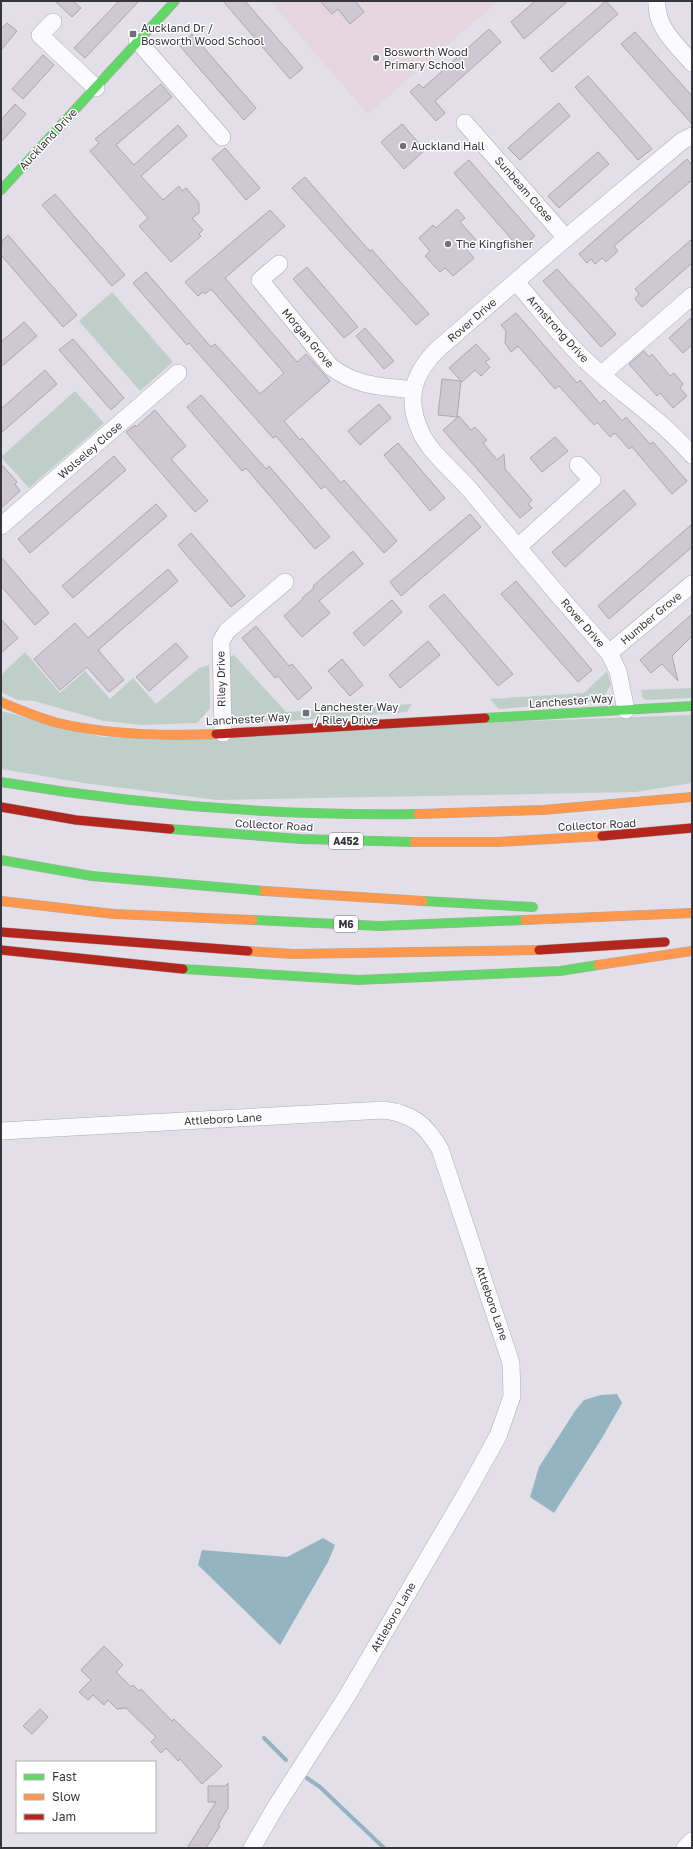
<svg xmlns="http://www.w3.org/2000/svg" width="693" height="1849" viewBox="0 0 693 1849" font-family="'Golos Text',sans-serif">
<rect width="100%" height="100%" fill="#e2dfe9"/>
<path fill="#e5d5dc" d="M270,1H498L368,114Z"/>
<g fill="#c0cec9">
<path d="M112,292L173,362L140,391L79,321Z"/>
<path d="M75,391L104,423L29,488L1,457Z"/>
<path d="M25,652L60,693L85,671L110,699L133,678L156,704L199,668L209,665L210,708L197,723L142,725L104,721L34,701L18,700L1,692V675Z"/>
<path d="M234,655L286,712L412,704L407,712L288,721H243L232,714L230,707L226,658Z"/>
<path d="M607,671L611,684L602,701L499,709L490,699L584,693Z"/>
<path d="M692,688V698L646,700L642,697L641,690Z"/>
<path d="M1,711L102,737L692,715V783L636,792L217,800L84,783L1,769Z"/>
</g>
<g fill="#94b4c2">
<path d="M617,1394L622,1403L602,1438L554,1513L530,1497L539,1467L575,1411L584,1400L601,1395Z"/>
<path d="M323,1538L335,1545L328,1562L280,1645L198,1565L202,1550L287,1557Z"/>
</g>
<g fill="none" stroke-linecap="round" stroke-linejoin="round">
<g stroke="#94b4c2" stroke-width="4">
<path d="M264,1738L286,1760"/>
<path d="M307,1778L320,1787L384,1848"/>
</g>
</g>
<g fill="#cec8d2" stroke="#aaa7ae">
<path d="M55,1H73L81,8L72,17Z"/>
<path d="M119,1H139L85,58L74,48Z"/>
<path d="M223,1H245L303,68L290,79Z"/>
<path d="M320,1H355L364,12L350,24L338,9L332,14Z"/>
<path d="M535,1H568L524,39L511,22Z"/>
<path d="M606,1L618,14L552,72L540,58Z"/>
<path d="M7,23L17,31L1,50V29Z"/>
<path d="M489,29L501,42L435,101L445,113L436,121L410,92L419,84L423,88Z"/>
<path d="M635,32L692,96V124L621,44Z"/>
<path d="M192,34L256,108L244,120L179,45Z"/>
<path d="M43,55L54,65L23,99L12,89Z"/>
<path d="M588,76L652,149L638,160L575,87Z"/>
<path d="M161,84L172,97L116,145L134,165L178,125L187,136L141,176L163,200L179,186L182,191L186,188L199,203V213L192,218L203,230L199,234L201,236L171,262L139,226L148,218L90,151L99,143L95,139Z"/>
<path d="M559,103L570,116L520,160L508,148Z"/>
<path d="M15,104L26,114L1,142V120Z"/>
<path d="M402,124L425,150L404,169L381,142Z"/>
<path d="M225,148L260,188L246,200L212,159Z"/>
<path d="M598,152L609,164L559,208L548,196Z"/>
<path d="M687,159L692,165V180L614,246L618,251L606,262L602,258L595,264L591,259L587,263L579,254Z"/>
<path d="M469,160L535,236L520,249L454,173Z"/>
<path d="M305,177L359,239L370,251L372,250L429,314L416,325L292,188Z"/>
<path d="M55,194L125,275L112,286L42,205Z"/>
<path d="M457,209L465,218L460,222L476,240L466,249L474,258L453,276L445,268L440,272L425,256L430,251L419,238L433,225L436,228Z"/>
<path d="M270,210L285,226L225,278L297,362L306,354L330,381L284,421L300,440L302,438L341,483L344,480L397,541L384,553L325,486L321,489L276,436L273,438L189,343L187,345L133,283L146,272L211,347L215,344L260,394L284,373L211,289L205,294L203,292L198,296L185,282Z"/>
<path d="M8,235L77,315L63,327L1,255V242Z"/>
<path d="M692,239V263L642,307L635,299L639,294L635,289Z"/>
<path d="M307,267L358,327L344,338L293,279Z"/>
<path d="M557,269L616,334L601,347L543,281Z"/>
<path d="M516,313L577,383L580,380L600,404L604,400L622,421L626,417L650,444L653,442L687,481L672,494L632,447L629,449L615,433L610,437L597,422L594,425L559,386L555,389L518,346L511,352L505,343L506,331L501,325Z"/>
<path d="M692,317V345L683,353L669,338Z"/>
<path d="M24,322L37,336L1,367V342Z"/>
<path d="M365,328L394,361L384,369L356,336Z"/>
<path d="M73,339L124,398L111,410L59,350Z"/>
<path d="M476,344L490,359L485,362L490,367L481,376L475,370L462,382L449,368Z"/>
<path d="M644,351L649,357L652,354L670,376L674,373L683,384L680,388L687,396L673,408L660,393L657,396L629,364Z"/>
<path d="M45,370L57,384L1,433V409Z"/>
<path d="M442,379L461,381L457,417L438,415Z"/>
<path d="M201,395L266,469L269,466L330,537L315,549L246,468L242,471L187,407Z"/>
<path d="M379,404L391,418L360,445L348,431Z"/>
<path d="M155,410L186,446L171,459L208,501L195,512L126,432L135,425L136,427Z"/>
<path d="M459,416L471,430L475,427L487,440L483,443L497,460L504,454L505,469L532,500L528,504L532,508L520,518L443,430Z"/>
<path d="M555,437L568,451L542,472L530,458Z"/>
<path d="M398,443L445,498L430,511L384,455Z"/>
<path d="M114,456L126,470L30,553L18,539Z"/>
<path d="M1,464L17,482L15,484L20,491L1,508Z"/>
<path d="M624,490L636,504L565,567L552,552Z"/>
<path d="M156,504L167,516L73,598L62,586Z"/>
<path d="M470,514L481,527L401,596L390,582Z"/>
<path d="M692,524V547L609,619L598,606Z"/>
<path d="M191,533L245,596L231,607L178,545Z"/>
<path d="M353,551L363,564L319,601L330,613L302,637L284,616L303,599L302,598L314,588L313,586Z"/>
<path d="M1,557L49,613L35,625L1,586Z"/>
<path d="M168,569L178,581L98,650L124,680L109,692L87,667L60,690L34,659L75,623L88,638Z"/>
<path d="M516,581L592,670L578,682L501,594Z"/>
<path d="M444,594L513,674L498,686L429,606Z"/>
<path d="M392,600L402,612L364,646L353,633Z"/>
<path d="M692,614V636L672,656L678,681L662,664L651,673L640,660Z"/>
<path d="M1,619L18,638L1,653Z"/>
<path d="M256,626L289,666L292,664L312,688L298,700L278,676L275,678L242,638Z"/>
<path d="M428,641L440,655L400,688L389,675Z"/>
<path d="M176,643L188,657L149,691L136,677Z"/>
<path d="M342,659L363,685L350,696L328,671Z"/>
<path d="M104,1646L123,1665L116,1672L131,1687L133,1685L139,1691L141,1689L172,1721L174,1719L222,1766L202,1784L180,1759L178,1761L166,1748L161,1753L151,1742L156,1737L126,1708L117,1709L108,1700L104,1705L93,1695L88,1700L79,1692L91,1680L81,1670Z"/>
<path d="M40,1709L48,1717L32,1734L23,1726Z"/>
<path d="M228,1783V1808L218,1825L220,1826L206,1848H187L216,1802H208V1786H225Z"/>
</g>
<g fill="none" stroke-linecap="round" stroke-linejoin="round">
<defs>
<g id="street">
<path d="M657,1C655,27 676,44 692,63"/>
<path d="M53,22L40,35L96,88"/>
<path d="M137,40L222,137"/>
<path d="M465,123L566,238"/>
<path d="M279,264L260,280L331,367C358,387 381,386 413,390"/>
<path d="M516,282C538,307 559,335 583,358C618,392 660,418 692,455"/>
<path d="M602,374L692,296"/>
<path d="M1,526L178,373"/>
<path d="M518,547L592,480L578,465"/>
<path d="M609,653L692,584"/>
<path d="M626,710L618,671L609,653C562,600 516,546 471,491C455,472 427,451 419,428C406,397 414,372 438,349L566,238L682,141L692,136"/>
<path d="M223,733L221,641L227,631L285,582"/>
<path d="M1,1131L384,1110C413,1114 425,1124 440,1149L511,1363L512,1396L498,1436L468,1490L347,1696L275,1808L252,1848"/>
<path d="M685,1848L692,1841"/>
</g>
<g id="fast">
<path d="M1,190L175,1"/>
<path d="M485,718L692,706"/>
<path d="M1,782C139,805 279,816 418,814"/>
<path d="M170,829L301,839L414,842"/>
<path d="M1,860L92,876L264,891"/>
<path d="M423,901L533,907"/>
<path d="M253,920L380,926L525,920"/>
<path d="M183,969L358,980L560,971L598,965"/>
</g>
<g id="slow">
<path d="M1,702C20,710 39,718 58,723C109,735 164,736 216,734"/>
<path d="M418,814L543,810L692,797"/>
<path d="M414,842H497L602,836"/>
<path d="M264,891L423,901"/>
<path d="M1,901L114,914L253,920"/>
<path d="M525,920L692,913"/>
<path d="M248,951L293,954L539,950"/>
<path d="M598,965L692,951"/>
</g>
<g id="jam">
<path d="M216,734L485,718"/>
<path d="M1,807L76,820L170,829"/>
<path d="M602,836L692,828"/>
<path d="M1,932L248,951"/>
<path d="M1,950L183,969"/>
<path d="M539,950L665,942"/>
</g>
</defs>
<use href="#street" stroke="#acaab1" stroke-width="18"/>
<use href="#fast" stroke="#acaab1" stroke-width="10"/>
<use href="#slow" stroke="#acaab1" stroke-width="10"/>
<use href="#jam" stroke="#acaab1" stroke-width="10"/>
<use href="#street" stroke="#fbfafc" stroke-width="17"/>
<use href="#fast" stroke="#63d668" stroke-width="9"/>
<use href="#slow" stroke="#ff974d" stroke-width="9"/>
<use href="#jam" stroke="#b3261e" stroke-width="9"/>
</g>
<g fill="#737079" stroke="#fff" stroke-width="1.5">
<rect x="129" y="30" width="8" height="8" rx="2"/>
<circle cx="376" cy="58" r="4"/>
<circle cx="403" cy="146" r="4"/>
<circle cx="448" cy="244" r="4"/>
<rect x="302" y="709" width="8" height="8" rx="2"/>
</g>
<g text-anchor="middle" stroke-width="3" stroke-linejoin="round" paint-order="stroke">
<g fill="#fff" stroke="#737276" stroke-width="1">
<rect x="329" y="833" width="34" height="16" rx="3"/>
<rect x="334" y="916" width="24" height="16" rx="3"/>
</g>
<g font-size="10" font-weight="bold" fill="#37353c">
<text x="346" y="845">A452</text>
<text x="346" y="928">M6</text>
</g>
<g font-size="11" fill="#37353c" stroke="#fff" text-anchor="start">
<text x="141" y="32">Auckland Dr /<tspan x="141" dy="13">Bosworth Wood School</tspan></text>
<text x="384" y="56">Bosworth Wood<tspan x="384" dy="13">Primary School</tspan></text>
<text x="411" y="150">Auckland Hall</text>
<text x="456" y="248">The Kingfisher</text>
<text x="314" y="711">Lanchester Way<tspan x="314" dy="13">/ Riley Drive</tspan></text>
</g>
<g font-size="11" fill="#37353c" stroke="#fff">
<text transform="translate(48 139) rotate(-47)" y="4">Auckland Drive</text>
<text transform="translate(524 189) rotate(49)" y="4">Sunbeam Close</text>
<text transform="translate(472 320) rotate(-41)" y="4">Rover Drive</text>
<text transform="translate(558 329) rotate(48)" y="4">Armstrong Drive</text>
<text transform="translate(308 338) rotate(50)" y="4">Morgan Grove</text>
<text transform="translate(90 450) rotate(-41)" y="4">Wolseley Close</text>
<text transform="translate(651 618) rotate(-40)" y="4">Humber Grove</text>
<text transform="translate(583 623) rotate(49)" y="4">Rover Drive</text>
<text transform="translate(221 679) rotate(-91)" y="4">Riley Drive</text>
<text transform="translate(571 701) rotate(-4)" y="4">Lanchester Way</text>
<text transform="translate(248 719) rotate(-3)" y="4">Lanchester Way</text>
<text transform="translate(274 825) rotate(3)" y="4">Collector Road</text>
<text transform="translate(597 825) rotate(-3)" y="4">Collector Road</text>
<text transform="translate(223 1119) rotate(-3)" y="4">Attleboro Lane</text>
<text transform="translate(492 1303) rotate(71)" y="4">Attleboro Lane</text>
<text transform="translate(393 1617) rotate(-60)" y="4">Attleboro Lane</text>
</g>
</g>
<rect width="693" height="1849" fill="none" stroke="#37353c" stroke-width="4"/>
<rect x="16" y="1761" width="140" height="72" fill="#ffffff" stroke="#afaeb1"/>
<rect x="24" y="1774" width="20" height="6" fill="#63d668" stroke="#afaeb1"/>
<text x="52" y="1781" font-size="12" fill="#37353c">Fast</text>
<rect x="24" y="1794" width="20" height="6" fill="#ff974d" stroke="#afaeb1"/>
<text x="52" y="1801" font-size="12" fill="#37353c">Slow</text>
<rect x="24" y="1814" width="20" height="6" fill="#b3261e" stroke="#afaeb1"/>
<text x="52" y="1821" font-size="12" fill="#37353c">Jam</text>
</svg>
